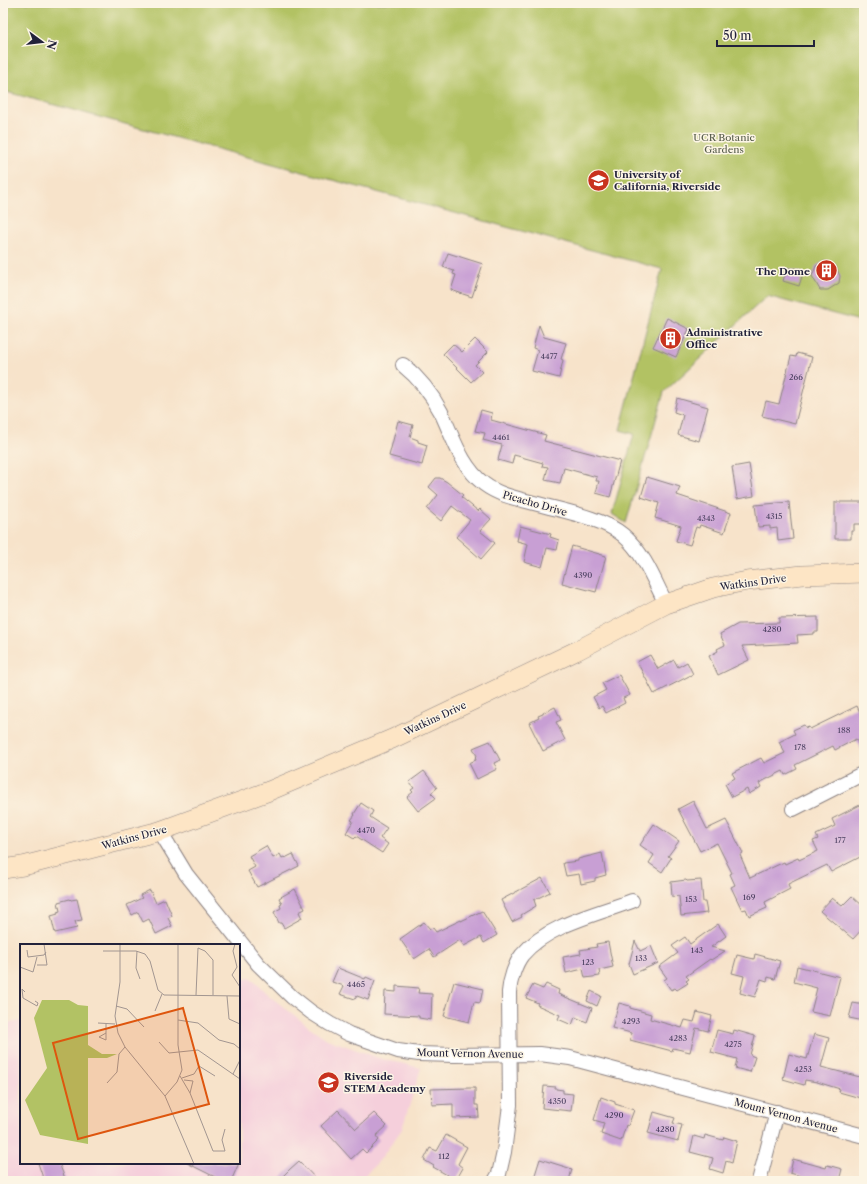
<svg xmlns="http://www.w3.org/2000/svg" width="867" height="1184" viewBox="0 0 867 1184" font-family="'Libre Caslon Text',serif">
<rect width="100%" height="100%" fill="#fcf5e5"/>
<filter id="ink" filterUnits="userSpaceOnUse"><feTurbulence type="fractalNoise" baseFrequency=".025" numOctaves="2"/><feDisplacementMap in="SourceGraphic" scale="8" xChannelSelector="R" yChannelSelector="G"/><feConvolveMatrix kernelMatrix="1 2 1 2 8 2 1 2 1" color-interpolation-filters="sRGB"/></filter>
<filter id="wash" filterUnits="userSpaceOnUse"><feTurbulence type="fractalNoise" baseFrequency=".012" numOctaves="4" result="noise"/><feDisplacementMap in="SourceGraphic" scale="16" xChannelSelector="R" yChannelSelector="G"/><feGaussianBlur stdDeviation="0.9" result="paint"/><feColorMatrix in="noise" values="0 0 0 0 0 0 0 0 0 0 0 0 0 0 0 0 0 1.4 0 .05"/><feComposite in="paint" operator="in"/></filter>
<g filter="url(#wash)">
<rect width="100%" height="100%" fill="#f7e3ca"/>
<path fill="#f5cfdb" d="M251,978L267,994L308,1026L327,1039L379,1058L421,1068L402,1129L379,1161L359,1181H3V1024L21,1021V1163H239V980Z"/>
<path fill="#b2c264" stroke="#6a7250" d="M3,3H864V322L767,296L664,392L626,523L612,514L634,434L620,430L662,269L3,91Z"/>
<g id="blocks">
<g fill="#c89fd4">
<path d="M448,253L483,264L472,297L451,290L456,275L453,274L454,271L443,267Z"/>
<path d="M825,261L835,265L840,276L839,283L828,290H820L812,276L816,266Z"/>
<path d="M787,268L803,273L799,286L783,281Z"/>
<path d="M667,318L689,329L676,357L653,347Z"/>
<path d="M539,325L544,337L566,343L561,359L563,360L559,378L532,371L538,350L533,348Z"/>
<path d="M475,339L488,352L475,365L482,372L471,382L443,354L453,344L462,352Z"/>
<path d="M797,353L812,357L795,424L762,416L766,401L779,404L791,356L796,357Z"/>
<path d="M677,398L708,407L699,441L678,435L683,415L674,412Z"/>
<path d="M481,410L492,413L491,420L546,435L544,441L620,461L610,497L596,493L599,481H596L597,477L564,468L560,483L545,480L548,467L542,466L543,463L514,455L512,464L498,460L502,445L483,440L485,433L475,431Z"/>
<path d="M398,421L413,425L410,437L418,440V442L427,445L422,465L389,456Z"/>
<path d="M749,464L754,496L737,499L732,467Z"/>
<path d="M647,477L680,487L677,495L731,513L724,533L700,525L699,528L696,527L690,545L676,541L681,526L655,518L659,503L641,497Z"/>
<path d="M436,478H440L447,482L463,495L461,497L478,511L480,509L491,519L480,531L495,543L481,559L456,537L470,520L452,506L441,521L427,509L438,495L429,487Z"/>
<path d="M789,502L793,539L778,541L777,528L770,529V526L758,527L755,505Z"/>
<path d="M835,502H864V524H854V531H851V539H835Z"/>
<path d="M520,526L551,534L550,537L559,540L557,550L547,548L542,567L524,562L528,544L517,541Z"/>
<path d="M572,546L606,556L596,592L562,583Z"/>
<path d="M818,617V632H814V634L797,635L798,643L742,646L749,660L718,675L709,656L718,651L717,649L725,645L720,634L738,624L779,623V618Z"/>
<path d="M650,655L658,669L674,660L678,667L687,662L693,674L654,694L637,662Z"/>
<path d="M619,675L630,695L623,698L625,703L606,713L602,706L599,708L593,697L606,690L602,683Z"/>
<path d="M857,706L864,721V755L856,739L835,750L833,746L795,765L797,769L785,775L783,771L759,783L761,787L749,794L747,789L732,797L725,784L735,778L732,773L761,758L764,763L785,753L779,742L795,734L793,730L804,725L806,728L809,727L810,729Z"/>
<path d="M555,707L561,720L556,722L565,740L543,751L529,723L539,718L538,716L543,714V713Z"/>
<path d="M490,741L500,760L494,763L497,769L477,779L469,763L476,760L475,758L477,756L473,748Z"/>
<path d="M424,771L437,788L431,793L436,798L418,811L407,797L413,792L411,790L414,788L409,782Z"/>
<path d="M693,801L707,829L726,820L743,853L740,855L750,878L784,862L785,864L798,858L799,860L818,851L813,841L818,839L816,835L835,826L832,819L864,803V855L831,872L827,865L788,884L790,889L765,902L767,908L749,916L746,909L742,910L731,887L735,885L730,874L732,873L717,843L700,851L678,809Z"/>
<path d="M361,803L373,811L370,817L387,828L380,838L388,844L382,853L356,836L354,838L346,833L353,821L351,820L355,815L354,814Z"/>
<path d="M654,824L679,841L668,856L671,858L662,872L649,863L654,855L640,845Z"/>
<path d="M266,846L273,858L280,854L282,858L284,857L285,858L293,854L299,866L257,887L248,871L255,867L249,856Z"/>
<path d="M602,853L606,875L595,878V881L581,884L579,874L566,876L563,863L578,861V859Z"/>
<path d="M542,878L550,892L534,900L536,906L521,915L522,917L512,922L501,900Z"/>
<path d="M686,880L687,881L701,880L703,902H705L707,913L681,916L679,896L672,897L671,882Z"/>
<path d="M295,889L305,909L299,912L302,918L284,928L281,923H279L274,912L281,908L280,905L282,904L279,898Z"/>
<path d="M150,890L156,903L165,899L172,916L168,918L172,926L156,934L149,919L143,922L138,912L132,915L127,905L142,898L140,895Z"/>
<path d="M852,896L864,907V927L853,939L820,911L832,898L842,906Z"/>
<path d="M70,899L71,900L77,899L82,920L75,921L77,928L55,933L51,916L58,914L57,912L60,911L58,902Z"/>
<path d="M482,911L497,935L484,943L481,937L464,946L460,940L434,957L429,949L414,959L400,939L424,922L430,929L433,928L436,932L461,920V921Z"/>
<path d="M718,924L726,936L711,947L725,951L711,960L710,959L686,976L689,979L686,981L688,983L677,990L675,988L671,990L664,980L667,978L659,967L678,953L672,946L685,937L690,944Z"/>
<path d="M635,941L640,951L651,946L658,963L633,974L629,964Z"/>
<path d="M608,942L613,967L599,970L600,976L585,978L583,969L566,973L563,957L581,954L580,950L597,947L596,944Z"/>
<path d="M755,954L780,961L775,979L768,977L767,981L761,979L755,997L740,993L744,976L732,973L737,955L754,959Z"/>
<path d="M797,966L840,977L830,1016L811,1012L817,988L794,982Z"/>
<path d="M338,968L365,979L366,977L375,981L368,1000L357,996L355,999L340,994L344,986L332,982Z"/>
<path d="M454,982L483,989L480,1003L474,1002L469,1022L444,1016Z"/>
<path d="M546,984L559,990L558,994L592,1008L587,1022L575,1017L572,1025L558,1019L560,1015L537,1005L538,1003L526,998L533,985L543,989Z"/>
<path d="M396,986L419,988L418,993L432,994L431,1020L419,1018V1016L384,1014L385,991L396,992Z"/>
<path d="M591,991L601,996L597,1006L587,1001Z"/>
<path d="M619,1003L630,1006V1008L651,1014L650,1019L682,1028L685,1020L694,1022L697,1012L712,1016L708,1031L696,1028L690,1052L673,1048L672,1051L630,1040L631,1033L612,1028Z"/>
<path d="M853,1003L864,1005V1021L849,1018Z"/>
<path d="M717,1030L733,1034L734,1030L755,1036L750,1055L755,1057L750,1072L735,1068L737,1059L711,1052Z"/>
<path d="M814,1034L829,1038L821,1067L864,1078V1099L839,1092L840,1089L817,1082L805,1080L804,1085L783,1079L789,1054L807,1059Z"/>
<path d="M544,1086L556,1087V1089L563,1090V1093L573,1094L571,1111L542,1108Z"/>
<path d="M470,1088H475V1105H478L479,1117L453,1118V1104L432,1105L431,1089Z"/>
<path d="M601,1097L615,1102V1104L634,1110L628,1126L626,1125L621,1141L601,1134L604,1123L594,1120Z"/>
<path d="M338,1110L356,1129L374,1113L387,1126L376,1136L379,1140L366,1153L362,1149L351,1159L321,1126Z"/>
<path d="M654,1112L675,1118L673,1123L682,1125L678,1141L648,1133Z"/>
<path d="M446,1135L467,1147L458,1164L463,1168L456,1180L433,1167L434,1166L424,1160L430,1148L437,1151Z"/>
<path d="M705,1135L723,1140L724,1137L737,1141L732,1163L726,1161L723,1173L710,1169L713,1158L690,1152L694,1136L704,1139Z"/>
<path d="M540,1159L572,1169L569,1181H533Z"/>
<path d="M793,1159L826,1168L827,1165L842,1169L839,1181H807V1178L790,1173Z"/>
<path d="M299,1161L318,1181H278L289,1170Z"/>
<path d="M38,1163H59L66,1181H44Z"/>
<path d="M187,1163H239L231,1181H223Z"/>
</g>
</g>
</g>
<g filter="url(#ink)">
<use href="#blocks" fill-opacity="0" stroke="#8c8282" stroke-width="1"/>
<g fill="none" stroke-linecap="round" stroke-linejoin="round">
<defs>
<g id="minor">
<path d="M403,365C419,378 431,393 441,412C453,437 461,466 484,484C500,496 519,499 538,504C563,511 603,518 623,535C644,553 654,580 666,604"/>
<path d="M793,809L864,773"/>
<path d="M160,831L186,874L258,964L292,997L311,1012L330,1024L349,1034L398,1051L419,1054L454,1055L540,1054L570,1058L864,1136"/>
<path d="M495,1181L499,1174L504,1152L510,1105L509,992C510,980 515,964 522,955C547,925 597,914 632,901"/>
<path d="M759,1181L777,1112"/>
</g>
<path id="secondary" d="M3,869L23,866L160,831L269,791L392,739L478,698L576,651L666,604L713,588L747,581L803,575L864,573"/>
</defs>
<use href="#minor" stroke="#8c8282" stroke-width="16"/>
<use href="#secondary" stroke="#8c8282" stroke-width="20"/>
<use href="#minor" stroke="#fff" stroke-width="14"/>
<use href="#secondary" stroke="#fde5c5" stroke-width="19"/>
</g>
</g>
<defs>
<symbol id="university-disc" viewBox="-11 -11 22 22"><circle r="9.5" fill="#c8321e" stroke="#fcf5e5"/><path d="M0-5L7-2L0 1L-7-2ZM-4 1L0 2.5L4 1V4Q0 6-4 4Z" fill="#fff"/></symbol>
<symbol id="building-disc" viewBox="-11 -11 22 22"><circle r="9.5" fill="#c8321e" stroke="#fcf5e5"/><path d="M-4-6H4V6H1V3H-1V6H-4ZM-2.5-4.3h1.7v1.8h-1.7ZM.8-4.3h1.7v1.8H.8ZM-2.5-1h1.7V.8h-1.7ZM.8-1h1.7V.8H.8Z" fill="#fff"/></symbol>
<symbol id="school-disc" viewBox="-11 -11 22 22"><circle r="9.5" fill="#c8321e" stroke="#fcf5e5"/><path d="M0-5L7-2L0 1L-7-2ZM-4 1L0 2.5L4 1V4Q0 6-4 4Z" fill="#fff"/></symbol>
</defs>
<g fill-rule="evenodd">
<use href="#university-disc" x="586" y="168" width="25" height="25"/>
<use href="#building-disc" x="814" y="258" width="25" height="25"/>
<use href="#building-disc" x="658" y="326" width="25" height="25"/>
<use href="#school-disc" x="316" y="1070" width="25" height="25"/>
</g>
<g text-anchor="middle" stroke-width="3" stroke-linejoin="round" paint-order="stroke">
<g font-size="8" fill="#4c4161">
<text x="549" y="359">4477</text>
<text x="796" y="380">266</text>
<text x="501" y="440">4461</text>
<text x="774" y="519">4315</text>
<text x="706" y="521">4343</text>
<text x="583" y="578">4390</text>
<text x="772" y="632">4280</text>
<text x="844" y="733">188</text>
<text x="800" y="750">178</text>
<text x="366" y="833">4470</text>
<text x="840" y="843">177</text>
<text x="749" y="900">169</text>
<text x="691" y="902">153</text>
<text x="697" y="953">143</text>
<text x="641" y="961">133</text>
<text x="588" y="965">123</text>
<text x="356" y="987">4465</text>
<text x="631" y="1024">4293</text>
<text x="678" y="1041">4283</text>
<text x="733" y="1047">4275</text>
<text x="803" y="1072">4253</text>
<text x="557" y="1104">4350</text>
<text x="614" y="1118">4290</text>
<text x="665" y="1132">4280</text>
<text x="444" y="1159">112</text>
</g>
<g font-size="10" fill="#545a49" stroke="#fcf5e5">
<text x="724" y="141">UCR Botanic<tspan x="724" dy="12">Gardens</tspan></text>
</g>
<g font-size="10" font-weight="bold" fill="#22223b" stroke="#fcf5e5" text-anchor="start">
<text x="614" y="178">University of<tspan x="614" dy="12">California, Riverside</tspan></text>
<text x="810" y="275" text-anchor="end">The Dome</text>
<text x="686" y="336">Administrative<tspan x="686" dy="12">Office</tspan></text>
<text x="344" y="1080">Riverside<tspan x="344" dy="12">STEM Academy</tspan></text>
</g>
<g font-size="10" fill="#22223b" stroke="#fcf5e5">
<text transform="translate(535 503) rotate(16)" y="4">Picacho Drive</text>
<text transform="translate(753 582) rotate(-8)" y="4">Watkins Drive</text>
<text transform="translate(435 718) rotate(-25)" y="4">Watkins Drive</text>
<text transform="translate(134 837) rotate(-15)" y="4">Watkins Drive</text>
<text transform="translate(470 1053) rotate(1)" y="4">Mount Vernon Avenue</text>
<text transform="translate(786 1115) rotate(15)" y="4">Mount Vernon Avenue</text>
</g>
</g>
<g transform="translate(20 944)">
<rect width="220" height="220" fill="#f7e3ca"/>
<path d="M22,56H49L58,61L68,62V101L82,110H97L87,114H68V200L20,191L5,156L27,124L14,74Z" fill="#b2c264"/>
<path fill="none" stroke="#a29691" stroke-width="1" d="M100,0V38L95,72L98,89L105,103L145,152L174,220M215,0L213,7L217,23L212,31L220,43M7,6L8,13L24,11L26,8M83,7H116L125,10L130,17L138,46L144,51L220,52M117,7L116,24L120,35M17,21H27L24,0M0,23L13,28L17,13M5,48L2,45L3,54L17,62L18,59L15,57M176,51L178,4L185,7L193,16V51M207,52L209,75L220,80M96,62L107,65L124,83M135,67L142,50M158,76L178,79L199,96L214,100L220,105M78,79L95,80M86,80V96L79,93L86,89M139,98L149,109L178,106L220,135M213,130L220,116M160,132L170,149L173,137L164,136M162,134L174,130L179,122L195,132M87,139L97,128L99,110L105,103M170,149L193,207H205L202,196L205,185M145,152L157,138L162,126L158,101V0"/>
<path fill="#de560e" fill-opacity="0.15" stroke="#de560e" stroke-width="2" d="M163,64L189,160L58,195L33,99Z"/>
<rect width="220" height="220" fill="none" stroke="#22223b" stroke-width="2"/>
</g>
<rect width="867" height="1184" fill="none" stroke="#fcf5e5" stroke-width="16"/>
<g transform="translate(42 42) rotate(105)" stroke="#fcf5e5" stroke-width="3" paint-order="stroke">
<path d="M0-3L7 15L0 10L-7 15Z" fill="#22223b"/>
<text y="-6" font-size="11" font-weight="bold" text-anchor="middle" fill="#22223b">N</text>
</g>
<path d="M717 40v6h97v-6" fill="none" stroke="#22223b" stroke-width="2"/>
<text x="723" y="40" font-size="12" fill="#22223b" stroke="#fcf5e5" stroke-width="3" paint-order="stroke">50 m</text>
</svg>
